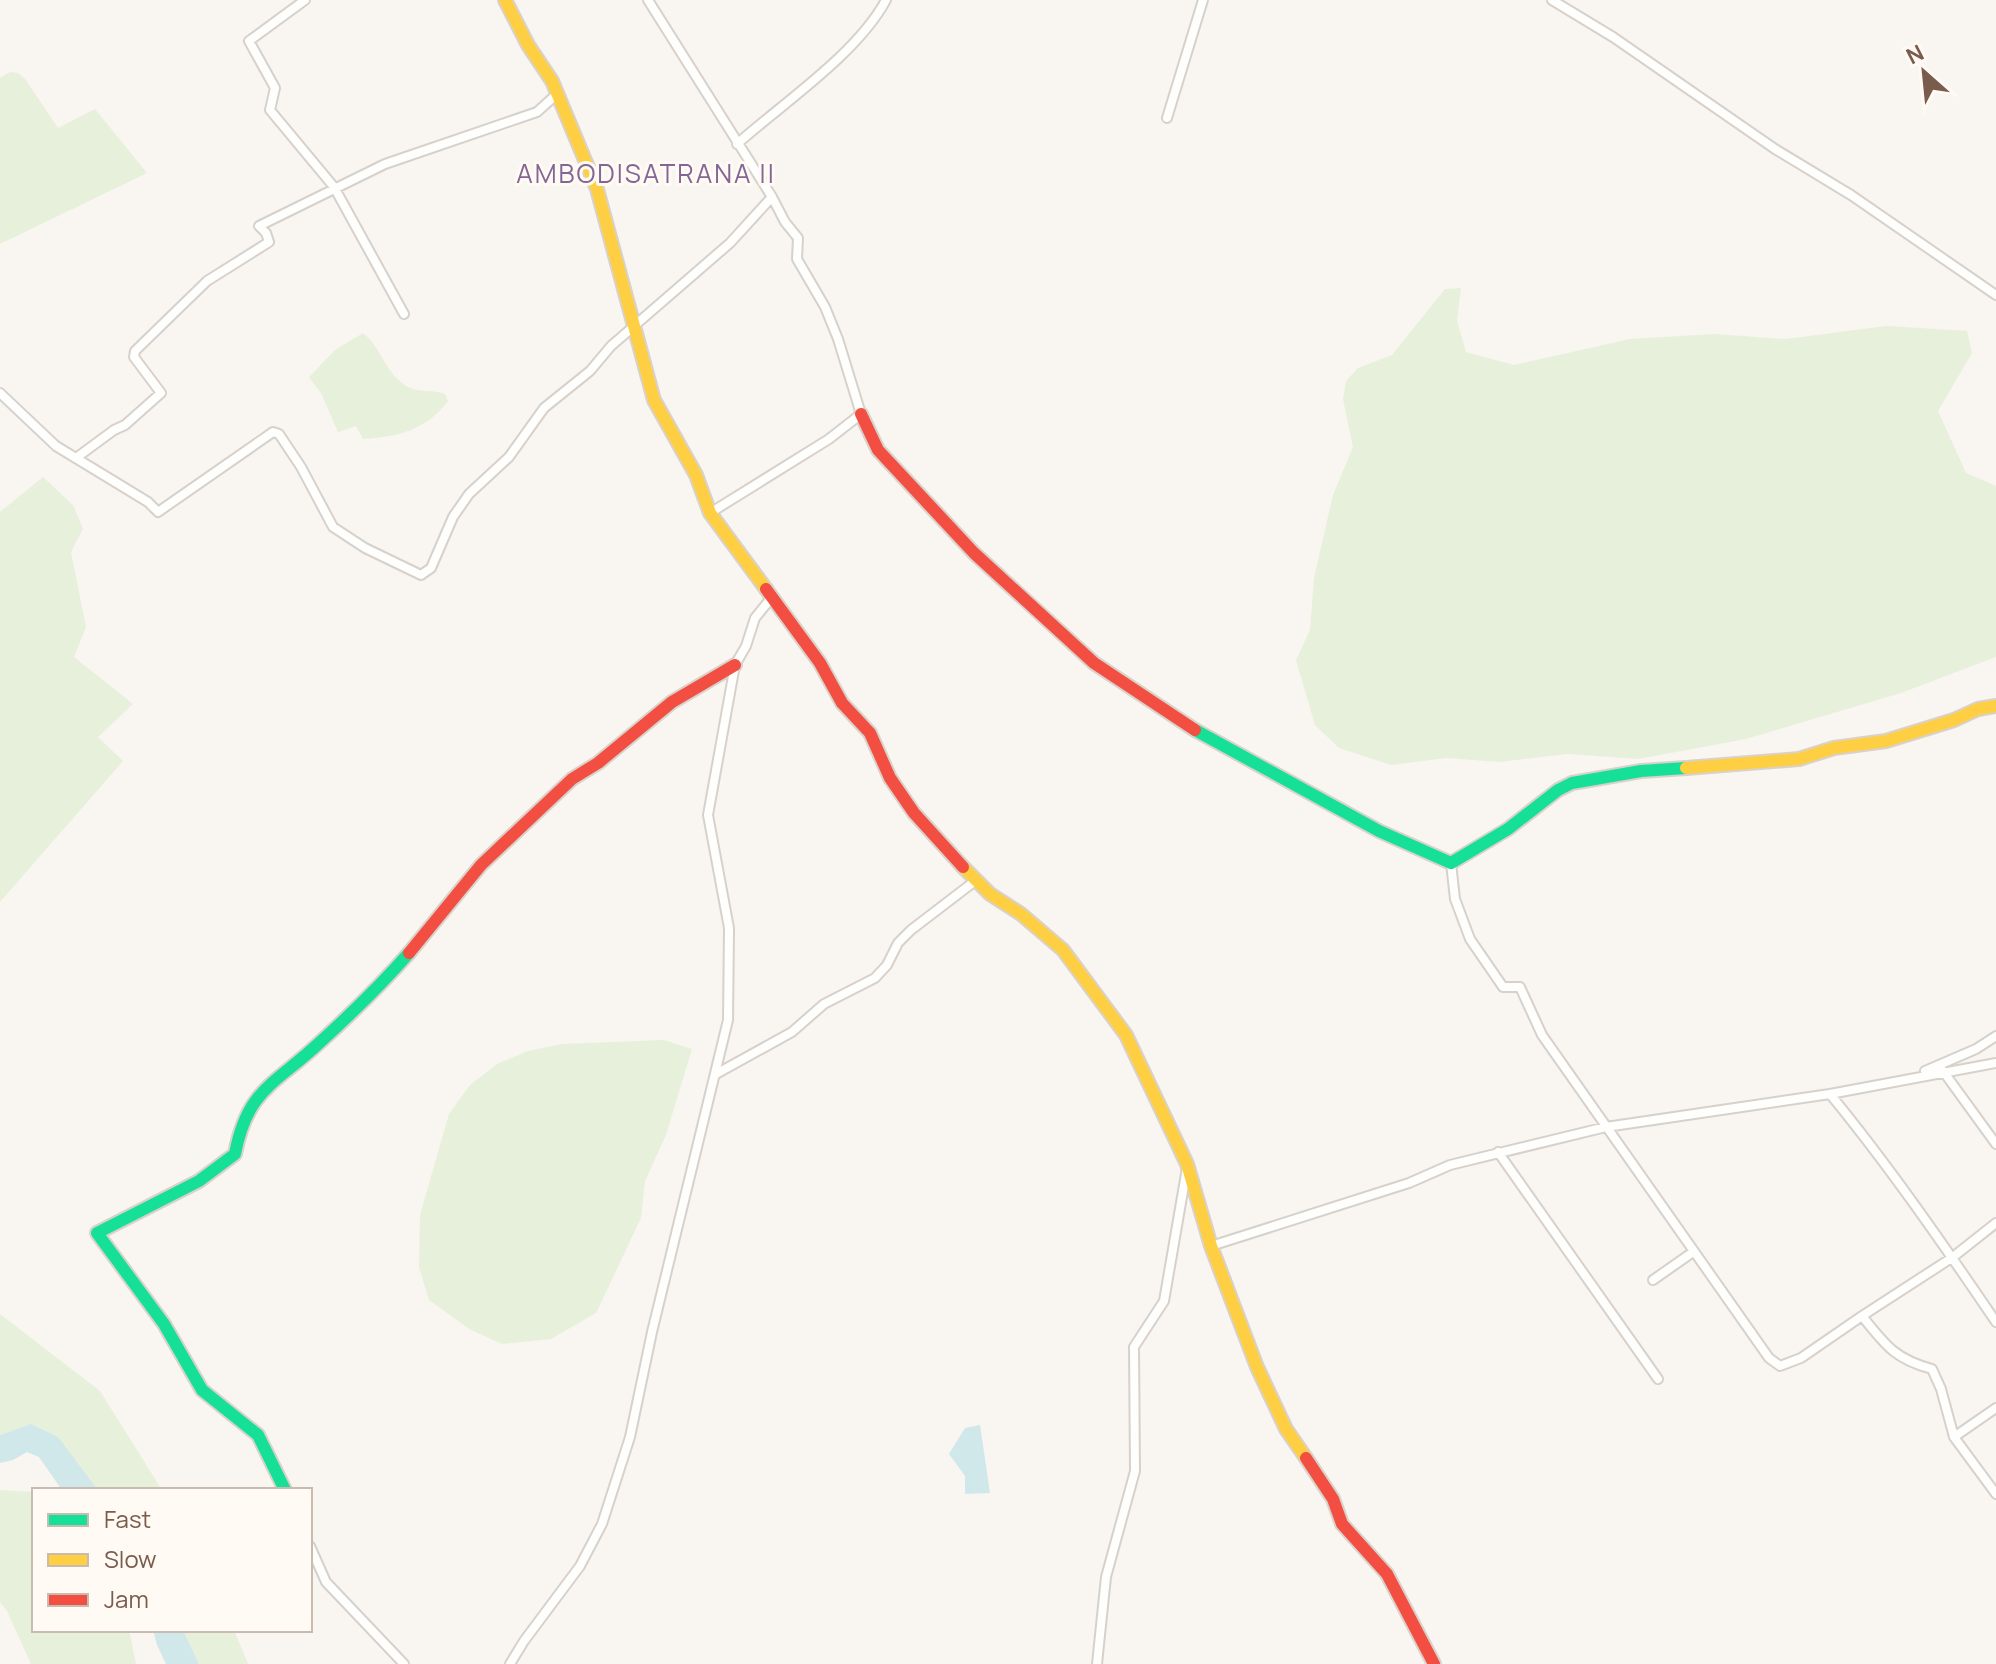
<svg xmlns="http://www.w3.org/2000/svg" width="1996" height="1664" font-family="Manrope,sans-serif">
  <style>
    .green { fill: #e7f0db }
    .water { fill: #d0e8ea }
    .lines { fill: none; stroke-linecap: round; stroke-linejoin: round }
    .street-casing { stroke: #d7d1cb; stroke-width: 12 }
    .fast-casing { stroke: #d9d2cb; stroke-width: 16 }
    .slow-casing { stroke: #d9d2cb; stroke-width: 16 }
    .jam-casing { stroke: #d9d2cb; stroke-width: 16 }
    .street { stroke: #fefefd; stroke-width: 8 }
    .fast { stroke: #16e098; stroke-width: 12 }
    .slow { stroke: #ffcf43; stroke-width: 12 }
    .jam { stroke: #f24e42; stroke-width: 12 }
    .labels { text-anchor: middle; stroke-width: 6; stroke-linejoin: round; paint-order: stroke }
    .neighbourhood-label { font-size: 26px; letter-spacing: 2px; fill: #846695; stroke: #fffaf3 }
  </style>
  <rect width="100%" height="100%" fill="#f9f5f0"/>
  <path class="green" d="M10,72l8,1 7,6 33,49 37,-19 52,64 -147,71v-166z
    M1461,288l-4,33 9,31 48,13 116,-26 85,-5 70,5 102,-13 80,5 5,22 -34,58 28,62 30,13v171l-95,36 -155,46 -108,20 -70,-5 -69,8 -53,-4 -55,7 -52,-17 -24,-23 -19,-65 14,-30 4,-52 19,-83 20,-48 -10,-48 3,-18 12,-13 34,-13 53,-66z
    M363,333c19,15 22,41 45,54 10,6 25,2 37,7l3,7c-22,29 -50,36 -85,38l-7,-13 -18,6 -17,-39 -12,-16 26,-27z
    M43,477l30,28 10,24 -12,23 15,75 -12,30 59,47 -35,33 25,24 -123,141v-390z
    M664,1040l28,9 -26,86 -21,46 -4,37 -45,95 -45,26 -49,5 -31,-14 -42,-30 -10,-33 1,-52 29,-101 21,-29 27,-21 31,-13 34,-7z
    M0,1314l100,77 62,99h-64l-41,-53 -26,-13 -31,11z
    M0,1490l34,2v138h95l7,34h-105l-24,-53 -7,-9z
    M183,1630h51l14,34h-49z"/>
  <path class="water" d="M31,1424l27,13 40,53h-36l-23,-33 -12,-5 -14,8 -13,3v-28z
    M980,1425l10,68 -25,1v-18l-16,-22 16,-26z
    M153,1630h30l16,34h-33l-9,-19z"/>
  <g class="lines">
    <g class="street-casing">
      <path id="street" d="M305,0l-56,41 26,47 -5,22 64,77 70,127
        M1552,0l61,37 162,112 76,46 145,100
        M1167,118l36,-118
        M737,144c46,-41 120,-90 149,-144
        M0,393l56,53 92,56 10,10 115,-80 6,2 22,33 32,60 32,21 56,27 10,-7 22,-51 16,-23 40,-37 35,-49 46,-37 21,-25 119,-103 42,-46 -124,-197
        M76,458l38,-28 11,-5 36,-32 -27,-36 1,-6 72,-70 62,-39 -3,-9 -7,-7 126,-62 152,-52 20,-18
        M710,513l119,-74 32,-25 -23,-75 -13,-32 -28,-48 1,-21 -13,-16 -13,-25
        M1451,863l4,36 15,40 33,48h17l22,48 227,323 11,8 21,-8 61,-42c23,29 33,43 70,53l9,20 13,48 42,57
        M1925,1071l51,-22 20,-13
        M1943,1071l53,73
        M716,1074l76,-42 32,-28 51,-26 12,-13 11,-22 13,-13 64,-49
        M1830,1094c59,72 113,150 166,228
        M1498,1152l160,227
        M1211,1246l198,-63 41,-18 156,-38 224,-33 166,-31
        M1653,1280l40,-28
        M1862,1316l91,-59 43,-34
        M1954,1437l42,-29
        M310,1546l16,36 78,82
        M510,1664l14,-23 56,-75 22,-42 28,-87 22,-105 76,-312 1,-92 -21,-113 27,-150 11,-19 9,-28 17,-21
        M1097,1664l9,-87 29,-106 -1,-124 30,-46 23,-133"/>
    </g>
    <g class="fast-casing">
      <path id="fast" d="M1195,730l184,101 72,32 57,-34 50,-39 14,-7 69,-12 45,-3
        M285,1490l-27,-55 -56,-45 -38,-66 -67,-91 102,-52 36,-27c12,-64 40,-70 82,-109 32,-29 64,-60 92,-92"/>
    </g>
    <g class="slow-casing">
      <path id="slow" d="M505,0l23,45 24,36 45,108 57,211 42,75 14,38 56,76
        M1686,768l113,-9 35,-11 52,-7 68,-21 24,-11 18,-3
        M963,867l27,27 31,20 42,36 63,85 61,129 24,82 46,121 29,62 20,29"/>
    </g>
    <g class="jam-casing">
      <path id="jam" d="M861,414l17,36 96,103 120,110 101,67
        M766,589l54,74 22,40 28,30 20,45 24,35 49,54
        M409,953l72,-88 91,-86 26,-16 74,-61 63,-37
        M1306,1458l27,41 9,25 45,50 47,90"/>
    </g>
    <use href="#street" class="street"/>
    <use href="#fast" class="fast"/>
    <use href="#slow" class="slow"/>
    <use href="#jam" class="jam"/>
  </g>
  <g class="labels">
    <g class="neighbourhood-label">
      <text x="646" y="183">AMBODISATRANA II</text>
    </g>
  </g>
  <rect x="32" y="1488" width="280" height="144" fill="#fffaf3" stroke="#cabbb1" stroke-width="2"/>
  <rect x="48" y="1514" width="40" height="12" fill="#16e098" stroke="#cabbb1" stroke-width="2"/>
  <text x="104" y="1528" font-size="24" fill="#7a5c4d">Fast</text>
  <rect x="48" y="1554" width="40" height="12" fill="#ffcf43" stroke="#cabbb1" stroke-width="2"/>
  <text x="104" y="1568" font-size="24" fill="#7a5c4d">Slow</text>
  <rect x="48" y="1594" width="40" height="12" fill="#f24e42" stroke="#cabbb1" stroke-width="2"/>
  <text x="104" y="1608" font-size="24" fill="#7a5c4d">Jam</text>
  <g transform="translate(1924 72) rotate(333)" stroke="#fffaf3" stroke-width="6" paint-order="stroke">
  <path d="M0-6L14 30L0 20L-14 30Z" fill="#7a5c4d"/>
  <text y="-12" font-size="22" font-weight="bold" text-anchor="middle" fill="#7a5c4d">N</text>
  </g>
</svg>
